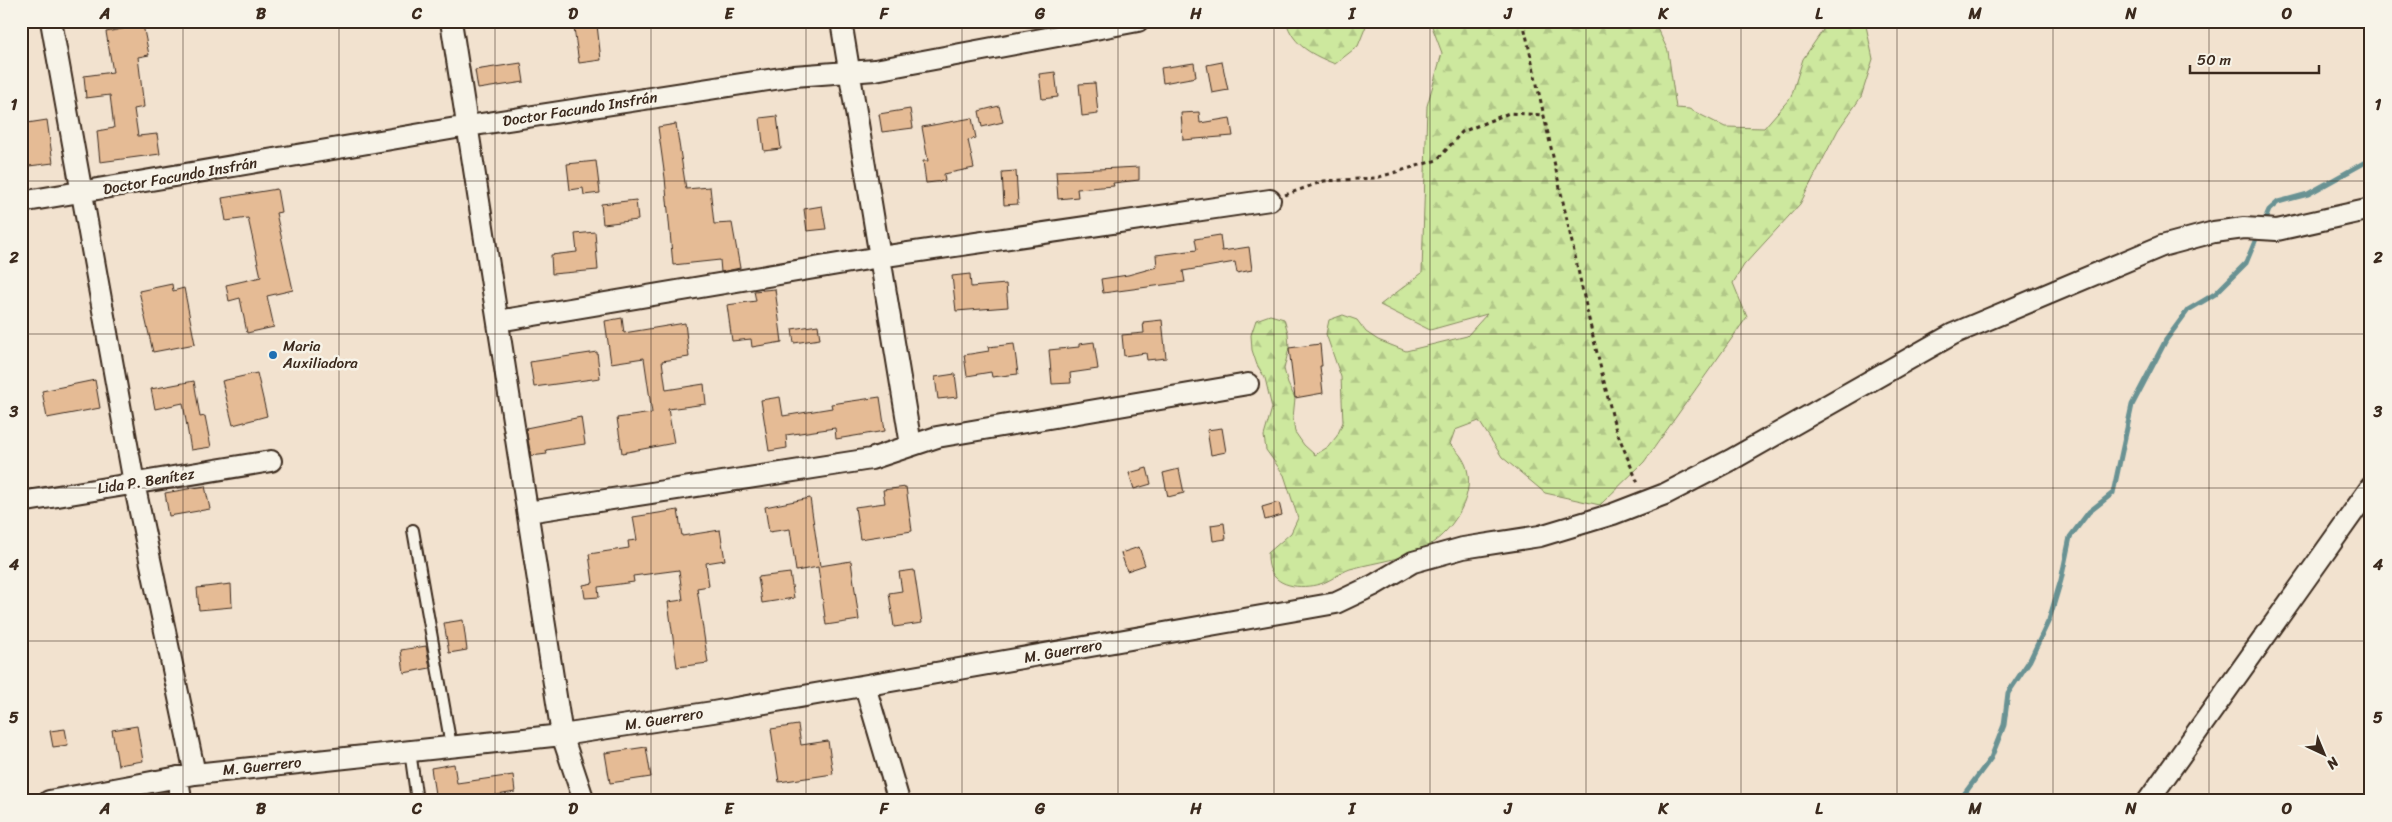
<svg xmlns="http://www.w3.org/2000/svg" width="2392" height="822" font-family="Sriracha,sans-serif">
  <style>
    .forest { fill: url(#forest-firs); stroke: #84895e }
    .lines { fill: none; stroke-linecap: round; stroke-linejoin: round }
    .stream { stroke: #699293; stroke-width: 5 }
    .building { fill: #e5bb95; stroke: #3b2a1e }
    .service-casing { stroke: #3b2a1e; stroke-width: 14 }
    .minor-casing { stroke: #3b2a1e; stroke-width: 24 }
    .path { stroke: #3b2a1e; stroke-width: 3; stroke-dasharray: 4 4; stroke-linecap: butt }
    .service { stroke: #f7f3e8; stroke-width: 10 }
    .minor { stroke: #f7f3e8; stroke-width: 20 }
    .grid { fill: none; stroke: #3b2a1e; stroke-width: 1; stroke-opacity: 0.55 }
    .poi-dot { fill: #1f6fb2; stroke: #f7f3e8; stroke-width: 2 }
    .labels { text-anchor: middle; stroke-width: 5; stroke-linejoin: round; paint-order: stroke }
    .street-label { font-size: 15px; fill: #3b2a1e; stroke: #f7f3e8 }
    .poi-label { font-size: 15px; fill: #3b2a1e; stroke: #f7f3e8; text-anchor: start }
    .neatline { fill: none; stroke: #3b2a1e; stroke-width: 2 }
    .grid-label { font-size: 16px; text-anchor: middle; font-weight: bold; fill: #3b2a1e }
  </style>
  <defs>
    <pattern id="forest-firs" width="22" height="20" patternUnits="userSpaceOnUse" patternTransform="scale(1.25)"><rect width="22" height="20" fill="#cde89e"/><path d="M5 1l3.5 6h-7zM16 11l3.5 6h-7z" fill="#b1c788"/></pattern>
  </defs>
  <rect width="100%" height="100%" fill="#f2e2cf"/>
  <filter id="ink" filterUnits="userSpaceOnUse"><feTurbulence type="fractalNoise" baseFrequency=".02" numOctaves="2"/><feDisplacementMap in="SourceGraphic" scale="10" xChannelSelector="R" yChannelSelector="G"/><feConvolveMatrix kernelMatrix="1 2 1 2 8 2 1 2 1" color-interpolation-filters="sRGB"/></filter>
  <g filter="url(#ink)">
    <path class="forest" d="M1286,21h82l-10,25 -23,18c-22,-9 -42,-18 -49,-43z
      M1430,21h224l14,30 8,57 13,1 36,18 39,1 27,-31 12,-38 22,-32 40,-6 8,38 -12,38 -23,33 -38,74 -56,61 -11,18 14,34 -103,145 -44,43 -55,-12 -43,-36 -23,-36 -24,9 -5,14c7,7 14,14 17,25 8,29 -17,66 -43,79 -21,11 -47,14 -70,20 -11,2 -20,11 -31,15 -17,6 -46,6 -53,-14 -2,-5 -2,-11 -2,-16l23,-20 7,-15 -14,-43 -18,-25 -2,-14 8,-28 -7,-30 -8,-13 -5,-15 -1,-15 5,-15 14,-5 14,4 4,14 1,15 -5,21 4,15 7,14 -2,20 2,14 9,13 11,10 13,-8 9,-11 6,-14 -2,-45 -15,-43 3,-14 14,-5 14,5 9,12 12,8 28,11 61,-15 20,-22 -57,16 -50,-25 42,-32 5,-167 15,-53z"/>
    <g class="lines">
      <path class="stream" d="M2263,224l6,-14 9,-8 30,-8 63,-35
        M1957,801l8,-8 26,-35 13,-33 4,-32 22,-33 19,-40 12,-40 9,-43 19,-25 24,-19 19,-88 34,-65 22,-30 27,-16 31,-31 12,-29"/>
    </g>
    <path class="building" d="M143,25l6,30 -11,2 6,50 -10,2 4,27 19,-2 3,20 -60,8 -3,-31 17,-3 -4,-33 -24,3 -2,-22 29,-4 -7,-40z
      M597,25l4,35 -22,3 -5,-35z
      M1222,62l6,28 -16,3 -5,-28z
      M521,63l3,19 -46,7 -3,-19z
      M1194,63l2,14 -33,6 -2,-15z
      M1055,72l3,25 -16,2 -3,-25z
      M1095,83l3,31 -16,2 -3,-32z
      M999,106l4,16 -21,5 -3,-16z
      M910,109l3,19 -31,4 -3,-18z
      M1199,112l1,11 30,-5 3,18 -50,4 -2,-27z
      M777,116l4,33 -17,2 -4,-33z
      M972,118l4,20 -8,2 6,28 -30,6 1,7 -19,2 -3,-22h5l-6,-34z
      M47,120l6,43 -32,4v-43z
      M676,124l10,65 24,-2 4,37 18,-1 8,45 -19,4 -1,-12 -47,5 -8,-87 -7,-51z
      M596,161l4,32 -16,2 -1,-7 -13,2 -3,-26z
      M1139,167v13l-26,3 1,3 -37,3 1,8 -20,2 -2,-28z
      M1016,171l2,33 -14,1 -2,-33z
      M277,189l4,23 -5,1 17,77 -26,6 7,31 -27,6 -7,-35 -11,3 -3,-16 35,-8 -13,-59 -22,3 -4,-23z
      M636,200l2,20 -35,4 -2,-20z
      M822,206l4,23 -19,2 -3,-22z
      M595,232l3,38 -46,4 -1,-19 26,-3 -2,-18z
      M1220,235l2,16 27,-4 3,23 -15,3 -2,-11 -52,9 2,11 -82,11 -2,-14 27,-4 29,-8 -1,-12 41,-5 -2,-11z
      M970,274l1,13 35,-3 2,23 -52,4 -4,-35z
      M172,284l1,7 11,-3 11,56 -42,8 -14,-61z
      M775,289l7,53 -30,5 -1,-8 -19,2 -5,-36 29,-4 -2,-10z
      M622,318l2,15 61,-10 4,34 -27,4 4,29 38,-6 2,20 -38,5 6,34 -52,10 -5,-35 35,-5 -8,-55 -33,5 -6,-42z
      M1162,320l4,38 -19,2 -1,-7 -22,3 -2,-21 22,-2 -1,-11z
      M818,325l2,14 -26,4 -2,-14z
      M1094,342l4,27 -28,4 1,10 -19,1 -3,-34 30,-3v-3z
      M1014,344l4,30 -26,3 -1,-5 -24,4 -3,-21 25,-4 -1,-4z
      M1320,344l2,22h-2l3,27 -28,5 -6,-50z
      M597,352l3,26 -66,9 -4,-25z
      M257,373l10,43 -34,9 -11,-44z
      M955,374l3,23 -20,2 -3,-22z
      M95,380l5,28 -53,10 -5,-27z
      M194,381l6,36 5,-1 6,31 -20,3 -8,-47 -28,6 -4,-20z
      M780,397l3,19 49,-8 -1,-4 49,-7 5,34 -49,8 -1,-11 -49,7 1,13 -18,3 -8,-51z
      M581,417l4,27 -39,6 1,4 -16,2 -5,-28z
      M1222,428l4,24 -15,3 -4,-25z
      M1147,468l4,16 -17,5 -5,-16z
      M1179,469l5,24 -16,4 -5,-24z
      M205,486l5,23 -41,7 -4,-23z
      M906,487l6,44 -52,8 -5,-32 30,-4 -2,-13z
      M810,498l10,68 31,-5 8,59 -33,5 -8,-58 -22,4 -6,-42 -21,3 -4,-25z
      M1279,502l3,13 -17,5 -3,-13z
      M678,510l4,26 38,-6 5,30 -19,3 3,23 -12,2 11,75 -31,4 -9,-65 15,-2 -4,-30 -46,6 1,6 -36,5 1,10 -14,1 -2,-13 10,-2 -4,-29 40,-6 -1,-7 9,-1 -4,-23z
      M1224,523l2,16 -13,2 -2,-16z
      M1139,547l6,18 -18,6 -6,-18z
      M914,570l8,53 -28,4 -5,-34 13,-2 -3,-19z
      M790,573l4,25 -32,5 -4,-26z
      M231,584l1,23 -33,3 -2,-22z
      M463,620l4,30 -18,3 -5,-30z
      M426,646l4,22 -26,5 -3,-23z
      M798,725l3,20 27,-4 5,33 -54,8 -8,-53z
      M137,726l6,35 -25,4 -6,-35z
      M65,729l3,16 -15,2 -3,-16z
      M646,747l5,30 -41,6 -5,-30z
      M454,764l3,19 56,-8 2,17 -54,9h-25l-5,-33z"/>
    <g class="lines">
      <g class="service-casing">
        <path id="service" d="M413,530l38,216
          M410,751l7,50"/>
      </g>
      <g class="minor-casing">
        <path id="minor" d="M51,21l83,462 61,291
          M451,21l111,714 22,66
          M841,21l70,424
          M21,202l447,-76 326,-50 81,-6 263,-49
          M498,321l382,-64 390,-57
          M21,502l250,-41
          M528,512l343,-53 66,-22 311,-53
          M865,686l34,115
          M178,777l3,24
          M49,801l146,-27 367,-39 151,-23 623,-109 38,-18 39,-23 50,-14 77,-12 73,-22 52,-20 66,-34 222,-126 209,-88 52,-14 30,-4 33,2 94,-21
          M2148,801l223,-314"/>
      </g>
      <path class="path" d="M1523,21l67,303 25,103 24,59
        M1285,195l39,-14 52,-3 61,-18 25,-28 47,-19 35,2"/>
      <use href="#service" class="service"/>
      <use href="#minor" class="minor"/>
    </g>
  </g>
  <path class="grid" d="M183,21v780M339,21v780M495,21v780M651,21v780M806,21v780M962,21v780M1118,21v780M1274,21v780M1430,21v780M1586,21v780M1741,21v780M1897,21v780M2053,21v780M2209,21v780M21,181h2350M21,334h2350M21,488h2350M21,641h2350"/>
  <circle class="poi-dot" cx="273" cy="355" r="5"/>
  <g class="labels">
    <g class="street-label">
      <text transform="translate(580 109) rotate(-9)" y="5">Doctor Facundo Insfrán</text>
      <text transform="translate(180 176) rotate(-10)" y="5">Doctor Facundo Insfrán</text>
      <text transform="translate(146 481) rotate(-9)" y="5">Lida P. Benítez</text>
      <text transform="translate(1063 651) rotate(-10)" y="5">M. Guerrero</text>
      <text transform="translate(664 719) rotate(-9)" y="5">M. Guerrero</text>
      <text transform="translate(262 766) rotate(-6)" y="5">M. Guerrero</text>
    </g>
    <g class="poi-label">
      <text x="283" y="351">Maria<tspan x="283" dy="17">Auxiliadora</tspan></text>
    </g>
  </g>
  <rect width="2392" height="822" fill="none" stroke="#f7f3e8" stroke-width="55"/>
  <g transform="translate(2324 754) rotate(136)" stroke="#f7f3e8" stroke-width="4" paint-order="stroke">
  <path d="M0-4L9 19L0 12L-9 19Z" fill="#3b2a1e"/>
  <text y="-8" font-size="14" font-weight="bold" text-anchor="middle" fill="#3b2a1e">N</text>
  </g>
  <path d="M2190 65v8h129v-8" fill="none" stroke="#3b2a1e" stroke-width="2.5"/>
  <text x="2197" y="65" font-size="15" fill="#3b2a1e" stroke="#f7f3e8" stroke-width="4" paint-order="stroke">50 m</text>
  <rect x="28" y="28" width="2336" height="766" class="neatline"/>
  <g class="grid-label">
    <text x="105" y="19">A</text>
    <text x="261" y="19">B</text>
    <text x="417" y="19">C</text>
    <text x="573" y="19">D</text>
    <text x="729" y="19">E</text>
    <text x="884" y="19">F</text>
    <text x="1040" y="19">G</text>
    <text x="1196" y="19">H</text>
    <text x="1352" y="19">I</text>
    <text x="1508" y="19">J</text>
    <text x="1663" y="19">K</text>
    <text x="1819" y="19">L</text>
    <text x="1975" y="19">M</text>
    <text x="2131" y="19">N</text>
    <text x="2287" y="19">O</text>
    <text x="14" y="110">1</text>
    <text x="2378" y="110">1</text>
    <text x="14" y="263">2</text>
    <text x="2378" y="263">2</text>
    <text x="14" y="417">3</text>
    <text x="2378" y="417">3</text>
    <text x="14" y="570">4</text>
    <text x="2378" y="570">4</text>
    <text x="14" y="723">5</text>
    <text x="2378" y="723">5</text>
    <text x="105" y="814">A</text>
    <text x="261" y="814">B</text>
    <text x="417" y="814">C</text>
    <text x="573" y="814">D</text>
    <text x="729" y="814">E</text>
    <text x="884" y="814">F</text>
    <text x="1040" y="814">G</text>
    <text x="1196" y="814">H</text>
    <text x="1352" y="814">I</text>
    <text x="1508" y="814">J</text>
    <text x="1663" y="814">K</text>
    <text x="1819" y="814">L</text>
    <text x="1975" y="814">M</text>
    <text x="2131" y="814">N</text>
    <text x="2287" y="814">O</text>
  </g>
</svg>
